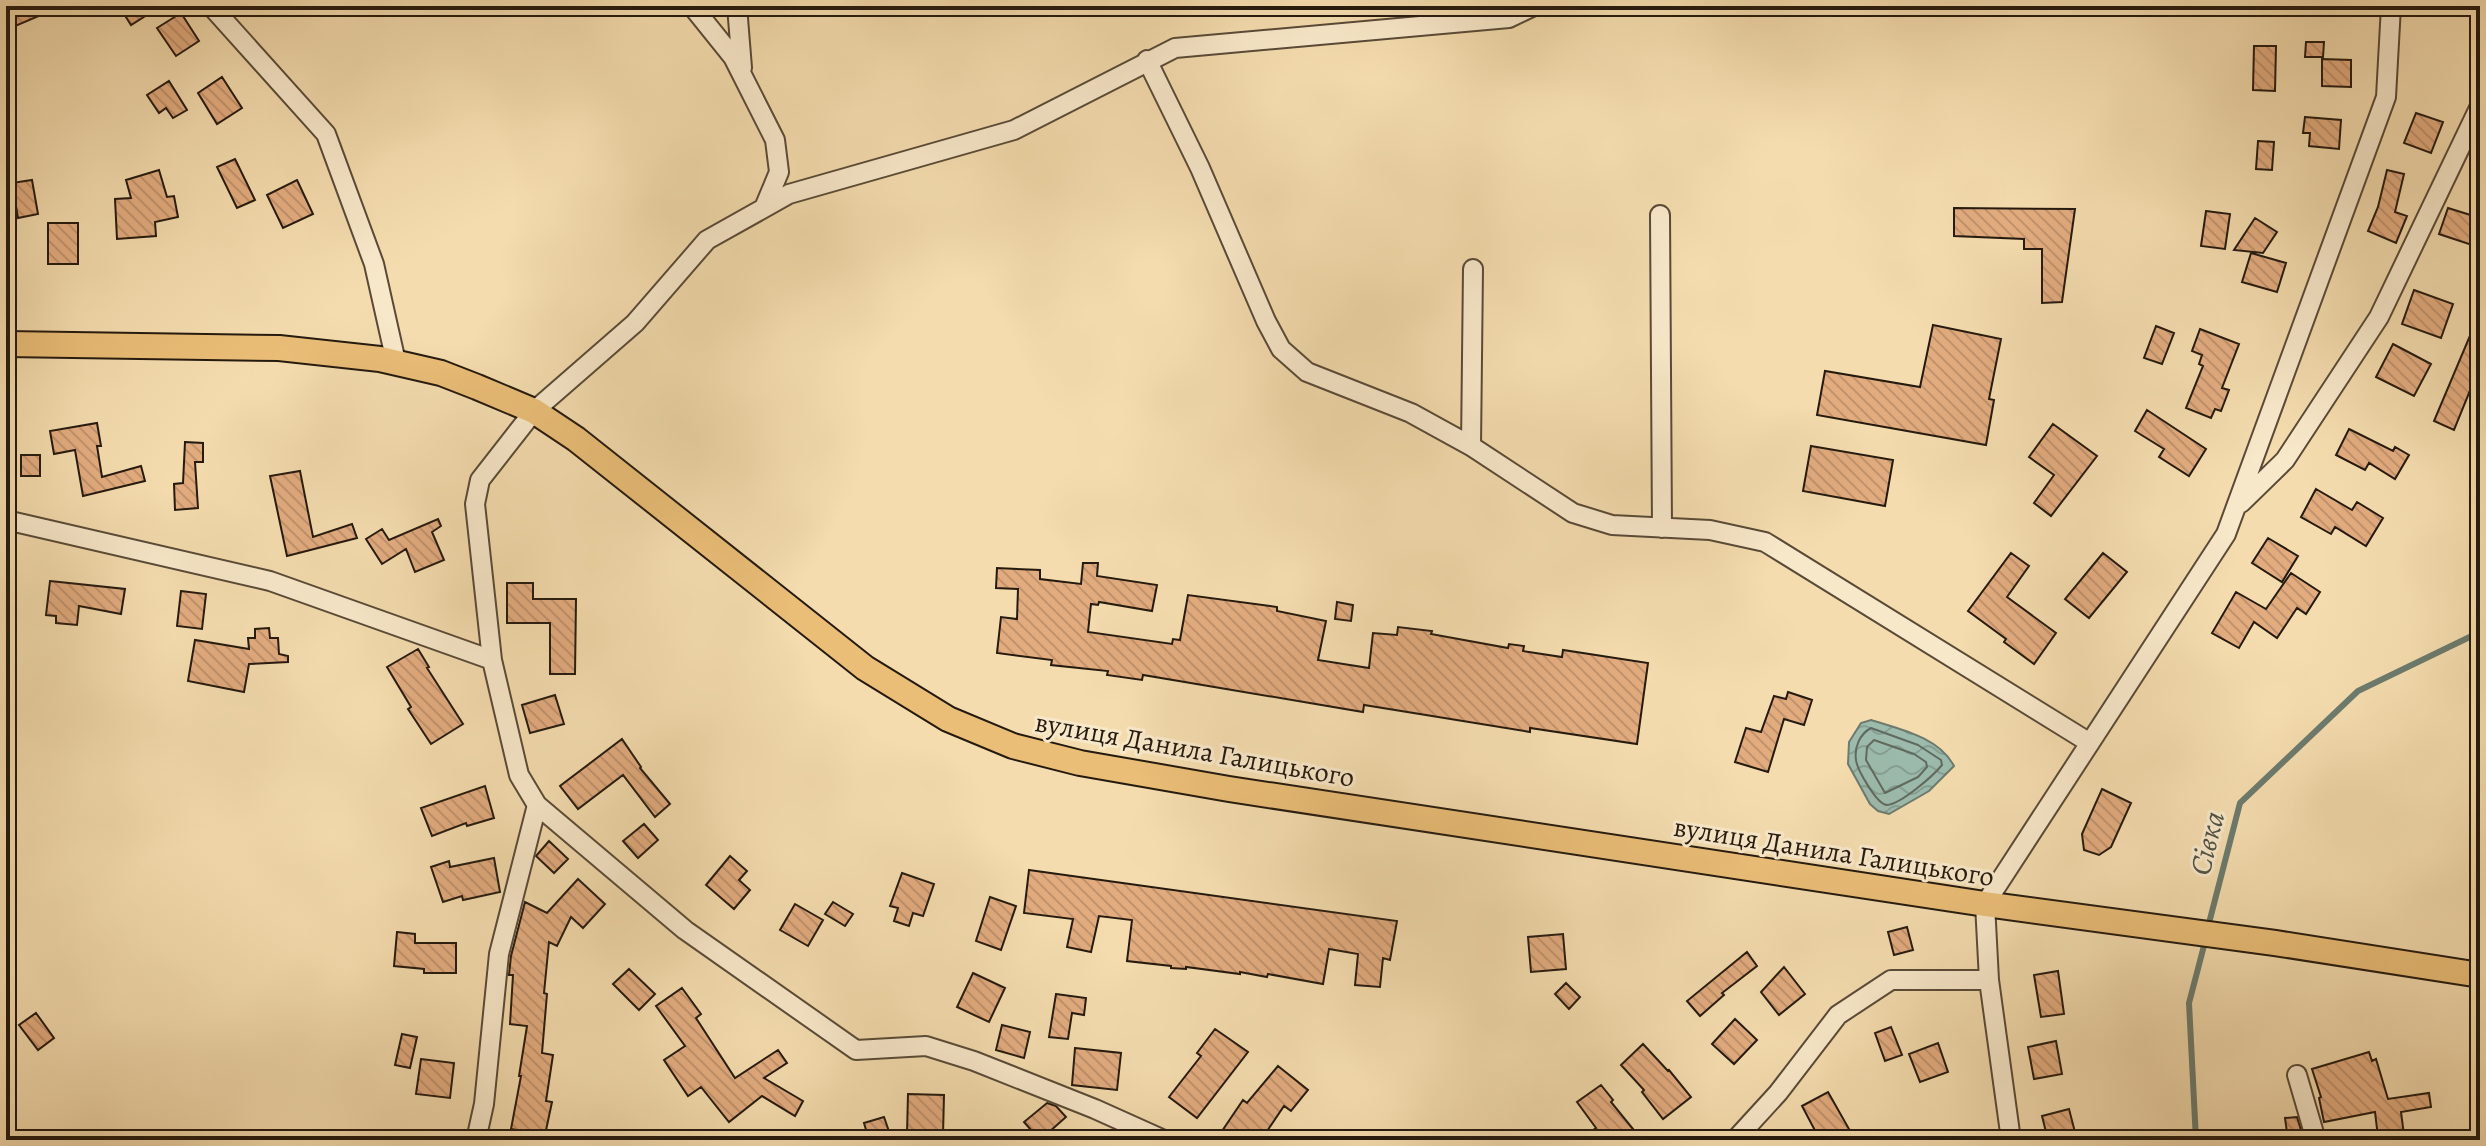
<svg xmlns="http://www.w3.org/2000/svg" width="2486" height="1146" font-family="Alegreya,serif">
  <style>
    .water { fill: url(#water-waves); stroke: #6c7b6e; stroke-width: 2 }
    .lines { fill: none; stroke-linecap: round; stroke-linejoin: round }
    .shore { stroke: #606a5e; stroke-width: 2 }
    .stream { stroke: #6c7b6e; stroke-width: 6 }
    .building { fill: url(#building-back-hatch); stroke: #251a0f; stroke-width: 2 }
    .minor-casing { stroke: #594a37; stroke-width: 22 }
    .major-casing { stroke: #251a0f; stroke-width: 28 }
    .minor { stroke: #f8e8ca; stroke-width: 18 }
    .major { stroke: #eabe77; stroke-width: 24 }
    .labels { text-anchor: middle; stroke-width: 6; stroke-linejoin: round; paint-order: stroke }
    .street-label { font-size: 28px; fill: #251a0f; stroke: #f8e8ca }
    .water-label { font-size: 30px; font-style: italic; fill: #4f5246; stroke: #f8e8ca }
  </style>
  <defs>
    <pattern id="water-waves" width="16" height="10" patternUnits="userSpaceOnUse" patternTransform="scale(2)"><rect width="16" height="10" fill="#9cbbad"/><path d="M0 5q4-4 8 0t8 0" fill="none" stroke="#86a094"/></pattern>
    <pattern id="building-back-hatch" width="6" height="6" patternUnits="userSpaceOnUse" patternTransform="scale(2)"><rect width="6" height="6" fill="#e2ac7f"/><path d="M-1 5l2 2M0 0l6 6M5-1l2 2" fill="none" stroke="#c2936d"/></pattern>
  </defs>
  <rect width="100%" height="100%" fill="#f4dcae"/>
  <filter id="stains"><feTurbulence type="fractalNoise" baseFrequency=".0025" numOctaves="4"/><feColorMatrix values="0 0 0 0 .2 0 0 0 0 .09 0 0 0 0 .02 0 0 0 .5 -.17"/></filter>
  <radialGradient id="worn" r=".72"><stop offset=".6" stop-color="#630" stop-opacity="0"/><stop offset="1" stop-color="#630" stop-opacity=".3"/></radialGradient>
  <path class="water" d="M1871,720c28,9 68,17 83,46l-25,25 -40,23 -11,-3 -8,-7 -22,-40 1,-22 12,-19z"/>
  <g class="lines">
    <path class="shore" d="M1871,728l47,17 23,15 1,5c-9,11 -41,39 -55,40 -10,0 -30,-36 -31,-45 -2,-13 4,-26 15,-32z
      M1874,740l40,14 12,8 1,5 -9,10 -33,16 -19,-33 1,-13z"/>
    <path class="stream" d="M2208,927l32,-124 118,-112 122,-59
      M2196,1140l-7,-137 17,-65"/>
  </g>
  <path class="building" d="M6,6h56l-49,21z
    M119,6h42l-30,19z
    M181,13l18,28 -23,15 -19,-28z
    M2306,42h18l-1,15h-18z
    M2254,46h22l-1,45 -22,-1z
    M2322,59l29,1v27l-29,-1z
    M222,77l20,31 -25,16 -19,-31z
    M169,81l18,29 -14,8 -7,-10 -7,5 -12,-18z
    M2416,113l27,9 -12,31 -27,-10z
    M2305,117l36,3 -2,29 -30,-3 1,-13h-7z
    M2258,141l16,1 -2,28 -16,-1z
    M235,159l20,41 -18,8 -20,-41z
    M159,170l8,27 7,-1 4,21 -23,5 1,14 -39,3 -2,-40 16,-1 -5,-18z
    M2387,170l17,4 -9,38 12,4 -11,27 -28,-12 10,-24z
    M32,180l6,34 -20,4 -6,-35z
    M297,180l16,34 -30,14 -16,-33z
    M1954,208l121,1 -13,93 -20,1v-54h-18v-10l-70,-3z
    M2448,208l32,10 -8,27 -33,-11z
    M2206,211l24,3 -5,35 -24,-3z
    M2255,218l22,14 -14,21 -29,-3z
    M48,223h30v41h-30z
    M2251,253l35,10 -9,29 -35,-10z
    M2414,290l39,14 -12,34 -39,-14z
    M2480,312v54l-26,64 -20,-9z
    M1933,325l68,14 -12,60 5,1 -8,45 -169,-30 8,-44 95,16z
    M2156,326l18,7 -12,31 -18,-6z
    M2200,329l39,15 -17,44 7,2 -8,21 -6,-2 -4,9 -25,-10 17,-42 -4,-2 3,-9 -10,-4z
    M2393,344l38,20 -17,32 -38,-19z
    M2147,410l59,39 -17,27 -30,-19 5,-8 -29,-18z
    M97,423l4,23h-4l5,31 39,-11 4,15 -62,15 -8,-46 -21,4 -4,-23z
    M2053,424l44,32 -46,60 -17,-13 20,-28 -25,-18z
    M2349,429l44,22 2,-4 14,8 -14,24 -26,-16 -4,7 -29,-15z
    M185,442l18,1v19h-8l3,46 -23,2 -1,-26 9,-1z
    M1811,446l82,14 -8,46 -82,-15z
    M21,455h19v21h-19z
    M300,471l13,66 39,-13 5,14 -70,18 -17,-80z
    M2316,489l36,21 5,-8 26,16 -17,28 -31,-19 -4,7 -30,-17z
    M438,519l3,7 -9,6 12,28 -29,12 -9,-23 -24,15 -16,-25 16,-10 7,11z
    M2268,538l30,18 -16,26 -30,-19z
    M2011,553l18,13 -22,31 49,36 -22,31 -30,-22 2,-3 -38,-28z
    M2103,553l24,19 -38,46 -24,-19z
    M1083,563h15l-1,13 60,9 -5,26 -53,-9 -1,3 -7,-1 -3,28 84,12 1,-5 7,1 8,-45 89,12v4l49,10 -8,39 51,8 4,-35 24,2 1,-8 34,4 -1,3 77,14 1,-4 15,2 -1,5 39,6 1,-7 85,13 -11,81 -107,-16v4l-166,-27 -1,7 -220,-37 -1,5 -35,-5 1,-4 -57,-6 1,-5 -55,-7 4,-36 16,2 1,-30 -22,-1 1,-20 43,2v9l41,5z
    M2291,573l29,19 -14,22 -9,-6 -20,30 -23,-16 -15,26 -27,-15 24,-41 30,17z
    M50,581l75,8 -4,25 -42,-8 -2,19 -21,-2v-7l-10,-1z
    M507,583h26v16h43l-1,75h-25v-51h-43z
    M181,591l25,3 -4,35 -25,-3z
    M1337,602l16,3 -2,16 -16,-2z
    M269,628l1,10h8l1,16 9,2v6l-39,2 -5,28 -56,-11 7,-41 54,9 -1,-11h7v-9z
    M418,649l11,18 -2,1 36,56 -32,20 -23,-35 3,-2 -24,-40z
    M1788,692l24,8 -8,25 -20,-6 -16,53 -33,-10 11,-34 15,4 13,-36 12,3z
    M555,695l9,29 -34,9 -8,-28z
    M622,739l19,28 -1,1 30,36 -15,13 -32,-42 -45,34 -18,-23z
    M485,786l9,32 -27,8 -1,-3 -34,13 -11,-28z
    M2102,789l29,14 -20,44 -12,8 -15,-5 -2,-16z
    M644,824l14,16 -20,18 -15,-17z
    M549,841l19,18 -14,14 -18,-17z
    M730,856l17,15 -8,9 11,10 -16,19 -28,-24z
    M494,858l6,34 -37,8 -1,-4 -19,6 -12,-35 18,-6 1,6z
    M1029,870l368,51 -7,39 -7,-2 -3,29 -25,-2 3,-31 -29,-5 -6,35 -55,-10 -1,3 -27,-5v2l-54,-7v2l-15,-1v-2l-44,-5 5,-41 -33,-4 -8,36 -24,-5 6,-28 -49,-6z
    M902,873l32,11 -11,32 -10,-3 -4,13 -15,-5 4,-13 -8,-2z
    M578,879l27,25 -22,24 -12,-11 -14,29 -8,-4 -5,51 3,1 -5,59 11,2 -7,46 6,1 -7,33 -34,-6 10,-53h-2l8,-50 -17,-2 3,-49h-4l2,-19 14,-54 22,11z
    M990,897l26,9 -15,44 -25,-9z
    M833,902l20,12 -8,12 -20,-12z
    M795,904l28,16 -15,26 -28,-16z
    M1907,927l6,23 -19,5 -6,-23z
    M397,932l18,2v9h41v30h-32v-4l-30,-3z
    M1563,934l3,35 -35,3 -3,-35z
    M1747,952l10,14 -35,27 2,2 -24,21 -13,-15z
    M1784,967l21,27 -26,21 -18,-23z
    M629,969l26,25 -16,16 -26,-26z
    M2058,971l6,43 -23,3 -7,-42z
    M973,973l32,15 -16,34 -32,-15z
    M1566,983l14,14 -11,12 -14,-15z
    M682,988l19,26 -5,4 39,60 43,-28 9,13 -23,15 39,23 -8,15 -33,-20 -33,26 -28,-35 -13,9 -24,-36 21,-14 -29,-40z
    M1056,994l30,4 -2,17 -12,-2 -4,26 -19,-2z
    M36,1013l18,25 -16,12 -19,-25z
    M1735,1019l22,21 -23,24 -22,-20z
    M1002,1025l28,7 -6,26 -28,-8z
    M1891,1027l11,28 -17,6 -10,-28z
    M1215,1029l33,23 -51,66 -28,-21 32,-41 -4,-3z
    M402,1034l15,3 -7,31 -15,-3z
    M2056,1041l6,33 -28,5 -6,-32z
    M1938,1043l10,29 -28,10 -11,-28z
    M1643,1044l25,27 1,-1 22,27 -28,22 -21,-27 2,-2 -23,-25z
    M1075,1048l46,5 -4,37 -45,-5z
    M2369,1052l3,9 4,-2 12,40 41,-6 2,14 -30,5 3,23 -26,2 -3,-25 -51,10 -5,-24 2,-1 -9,-28z
    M421,1059l33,4 -4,35 -34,-4z
    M1278,1066l30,24 -17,21 -7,-5 -23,34h-33l-8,-6 23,-34 4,3z
    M1601,1085l12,15 -2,2 31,38h-43l-7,-9 4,-3 -19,-26z
    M1828,1092l21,37 -20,11h-9l-18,-34z
    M908,1094l36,1 -1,40 -36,-1z
    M1047,1103l9,3 10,11 -26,23 -16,-18z
    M2069,1109l8,31h-29l-6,-24z
    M884,1117l8,23h-23l-5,-17z
    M2297,1117l7,23h-16l-3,-22z"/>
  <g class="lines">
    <g class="minor-casing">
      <path id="minor" d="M211,6l115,128 48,130 22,98
        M692,6l41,51 42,83 4,32 -15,36
        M737,6l5,62
        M1147,60l53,108 66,153 15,28 26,23 104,41 60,33 102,67 39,12 98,5 55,12 325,201
        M1660,215l2,313
        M1471,446l2,-177
        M2241,503l44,-43 94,-143 101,-211
        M6,520l264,61 222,79
        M2297,1075l19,65
        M476,1140l8,-36 15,-150 38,-149
        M1164,1140l-69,-31 -121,-48 -48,-15 -70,4 -171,-120 -148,-125 -18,-30 -27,-115 -17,-156 5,-24 54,-69 101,-88 72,-83 82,-46 225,-64 161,-82 334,-30 25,-12
        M1735,1140l43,-47 60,-78 53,-35h98
        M2011,1140l-22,-160 -4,-76 241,-370 160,-437 5,-91"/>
    </g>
    <g class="major-casing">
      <path id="major" d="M6,344l273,4 101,11 61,14 36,14 57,24 42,28 289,229 83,51 65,27 67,17 149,26 756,115 290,39 205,32"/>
    </g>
    <use href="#minor" class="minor"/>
    <use href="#major" class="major"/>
  </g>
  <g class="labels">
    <g class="street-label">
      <text transform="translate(1195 749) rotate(10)" y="10">вулиця Данила Галицького</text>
      <text transform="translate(1834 851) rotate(9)" y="10">вулиця Данила Галицького</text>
    </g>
    <g class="water-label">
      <text transform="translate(2207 843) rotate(-76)" y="10">Сівка</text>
    </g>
  </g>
  <rect width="2486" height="1146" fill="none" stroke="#f4dcae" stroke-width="32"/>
  <rect x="8" y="8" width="2470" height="1130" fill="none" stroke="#251a0f" stroke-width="4"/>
  <rect x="16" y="16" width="2454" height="1114" fill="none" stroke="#251a0f" stroke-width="2"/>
  <rect width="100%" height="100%" filter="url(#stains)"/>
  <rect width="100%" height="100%" fill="url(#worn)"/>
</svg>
